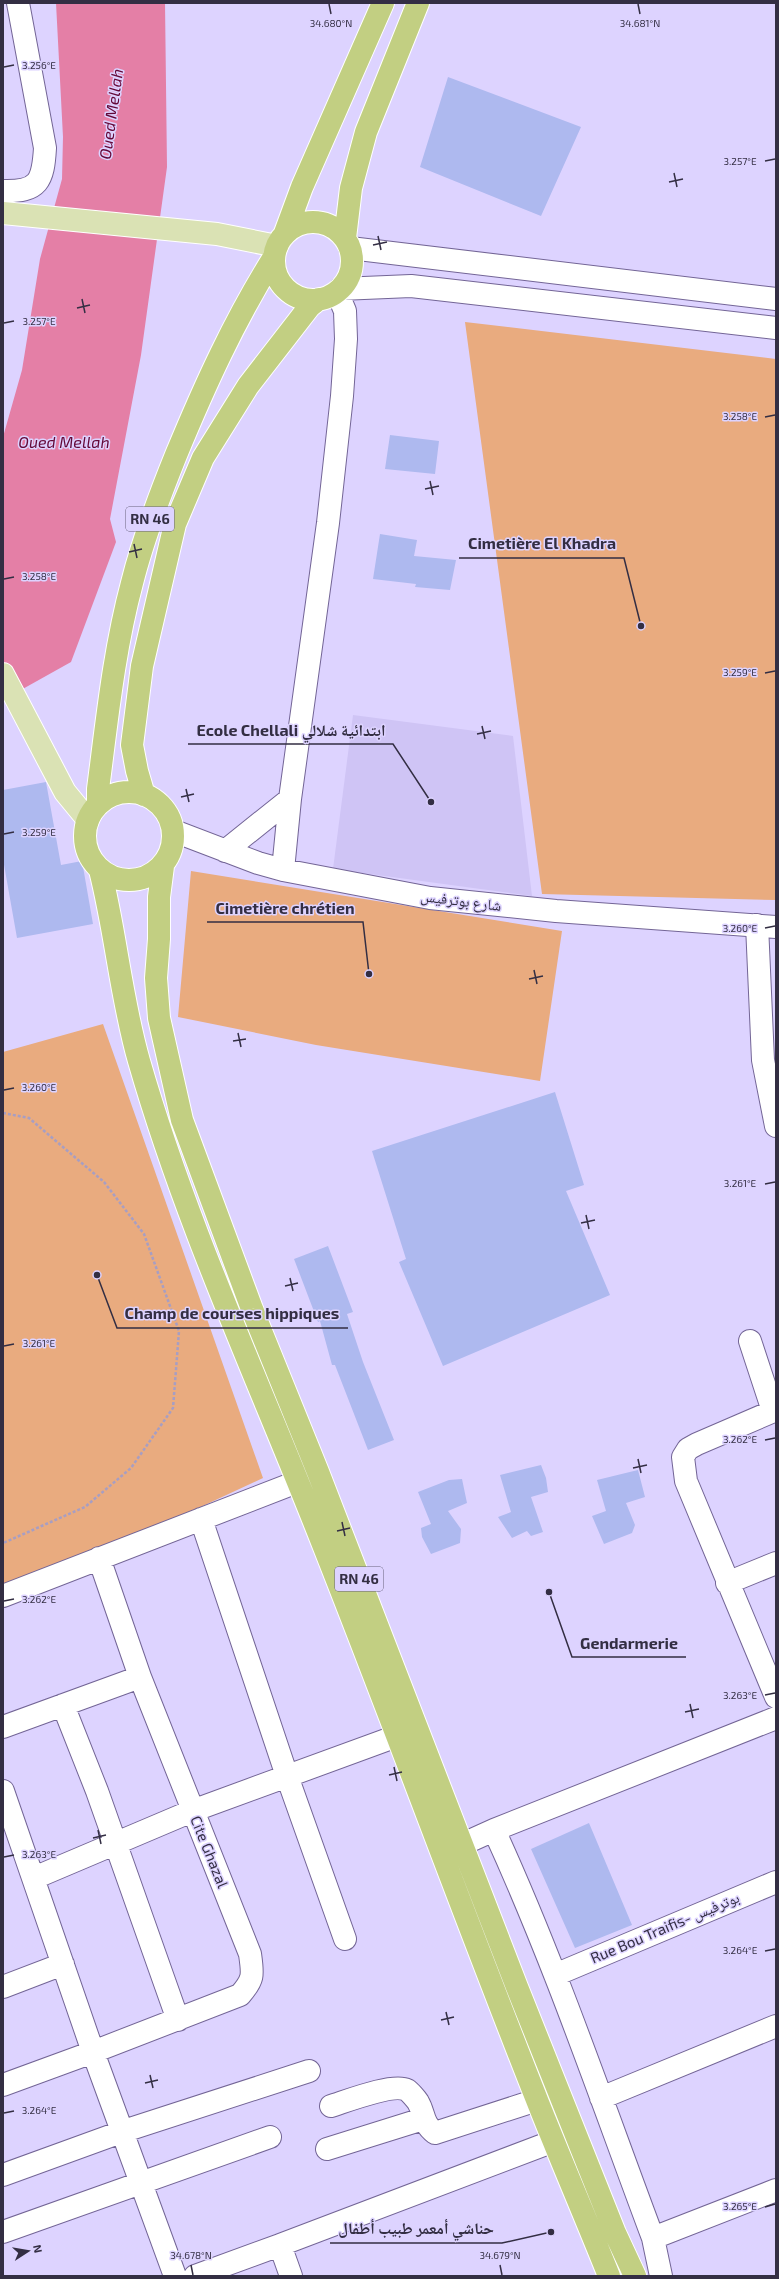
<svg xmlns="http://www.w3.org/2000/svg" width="779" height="2279" font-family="'Exo 2','Noto Naskh Arabic',sans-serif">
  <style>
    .built { fill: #cfc4f5 }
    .green { fill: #e9ab7f }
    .water { fill: #e47fa6 }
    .building { fill: #aeb9ef }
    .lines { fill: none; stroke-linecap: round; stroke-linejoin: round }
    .minor-casing { stroke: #736596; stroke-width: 24 }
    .major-casing { stroke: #fff; stroke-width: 24 }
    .highway-casing { stroke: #fff; stroke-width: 24 }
    .path { stroke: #a79ec3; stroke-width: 2.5; stroke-dasharray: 3 2; stroke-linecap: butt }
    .minor { stroke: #fff; stroke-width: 22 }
    .major { stroke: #dae2b4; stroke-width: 22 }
    .highway { stroke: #c2cf82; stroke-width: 22 }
    .ticks { fill: none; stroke: #332e43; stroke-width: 1.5 }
    .labels { text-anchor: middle; stroke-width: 3; stroke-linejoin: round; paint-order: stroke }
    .shield { fill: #ddd3ff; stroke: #66607b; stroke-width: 1 }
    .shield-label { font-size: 14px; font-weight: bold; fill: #332e43 }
    .street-label { font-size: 15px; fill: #332e43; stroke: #ddd3ff }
    .water-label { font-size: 16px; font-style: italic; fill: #640838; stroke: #ddd3ff }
    .ticks-label { font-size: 10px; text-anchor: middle; fill: #332e43; stroke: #ddd3ff; stroke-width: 3; stroke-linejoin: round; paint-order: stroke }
    .leader { fill: none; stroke: #332e43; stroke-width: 1.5 }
    .callout-dot { fill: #332e43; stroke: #ddd3ff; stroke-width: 1.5 }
    .callout-label { font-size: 16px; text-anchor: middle; font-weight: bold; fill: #332e43; stroke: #ddd3ff; stroke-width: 3; stroke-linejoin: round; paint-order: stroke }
  </style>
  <rect width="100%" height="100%" fill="#ddd3ff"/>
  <path class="built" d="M353,715l160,21 19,160 -199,-27z"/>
  <path class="green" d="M465,322l311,37v541l-234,-6z
    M191,871l371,60 -22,150 -224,-36 -138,-28z
    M103,1024l160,454 -155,72 -105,39v-537z"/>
  <path class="water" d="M56,3h109l2,164 -26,188 -31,164 6,23 -45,120 -68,38v-263l19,-67 18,-111 22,-80 1,-42z"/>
  <path class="building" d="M448,77l133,50 -40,89 -121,-49z
    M390,435l49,6 -4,33 -50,-5z
    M380,534l37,6 -3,16 42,4 -6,30 -35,-3 1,-3 -43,-5z
    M46,782l15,83 21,-4 11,63 -76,14 -14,-79v-69z
    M555,1092l29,93 -18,6 44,104 -167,71 -44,-104 7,-3 -34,-108z
    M328,1246l25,66 -6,2 16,48 31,78 -26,10 -33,-85h-3l-12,-44 -2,1 -24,-63z
    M541,1465l5,13 2,14 -17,5 12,35 -12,4 -4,-5 -15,7 -14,-21 13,-5 -11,-37z
    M638,1470l7,27 -19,6 9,22 -3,8 -28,11 -12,-28 14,-5 -9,-31z
    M462,1479l5,24 -19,8 13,18 -1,14 -29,11 -9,-17 -1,-9 10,-4 -13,-32 31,-12z
    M589,1823l43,102 -57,23 -44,-99z"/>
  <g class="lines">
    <g class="minor-casing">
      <path id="minor" d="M3,191c36,1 40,-10 42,-43l-27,-145
        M350,248l426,51
        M340,289l71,-3 365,42
        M174,831l84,32 25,7 147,28 126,13 220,16
        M225,851l65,-52
        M283,870l7,-71 38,-276 14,-127 4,-57 -1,-28 -8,-19
        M757,925l6,135 13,66
        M750,1341l23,70
        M776,1410l-79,34 -9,5 -5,8 3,24 90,216
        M201,1519l86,257 58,163
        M727,1583l49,-20
        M3,1596l312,-121
        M63,1705l34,86 81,229
        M3,1727l137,-50
        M3,1791l90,261 82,224
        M494,1830l282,-112
        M463,1844l31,-14c61,133 108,272 159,408l8,38
        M34,1878l158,-67 205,-75
        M555,1975l221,-93
        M3,1987l60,-23
        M3,2085l90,-33 147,-57c14,-16 13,-20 10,-41l-110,-277 -41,-119
        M601,2098l175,-72
        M331,2106c16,-5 62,-23 76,-16 3,2 9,9 11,12 7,12 4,21 17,31l102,-33
        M327,2149l96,-30
        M3,2175l121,-44 185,-60
        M3,2232l267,-95
        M653,2238l123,-48
        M280,2245l274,-104
        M195,2276l85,-31 11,31"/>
    </g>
    <g class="major-casing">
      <path id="major" d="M3,213l214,21 60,12
        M3,674l62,118 23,28"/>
    </g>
    <g class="highway-casing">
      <path id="highway" d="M274 261a39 39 0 1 1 78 0a39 39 0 1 1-78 0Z
        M285,233l17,-46 81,-184
        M345,238l6,-50 15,-56 52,-129
        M85 836a44 44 0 1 1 88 0a44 44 0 1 1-88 0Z
        M144,795l-7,-24 -5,-26 10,-79 33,-142 28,-66 45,-72 62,-80 9,-7
        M98,805v-16c9,-69 16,-139 34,-206 11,-44 27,-86 44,-128 29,-70 58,-134 98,-198
        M163,866l-4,31v42l-3,39 3,40 23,102 70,189 66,163 199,515 98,246 20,43
        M100,870c16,63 21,129 39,191 48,167 122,325 185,486 72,182 139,366 211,548 24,61 50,121 74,181"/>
    </g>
    <path class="path" d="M3,1113l26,5 75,64 40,52 35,97 -6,77 -42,60 -46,39 -82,36"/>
    <use href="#minor" class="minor"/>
    <use href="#major" class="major"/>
    <use href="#highway" class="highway"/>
  </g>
  <path class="ticks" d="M329,4l2,10M638,4l2,10M4,67l10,-2M765,161l10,-2M674,173l3,14M669,182l14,-3M378,236l3,14M373,245l14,-3M82,299l3,14M77,308l13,-3M4,323l10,-2M765,417l10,-2M430,481l3,14M425,489l14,-3M134,544l3,14M129,552l13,-3M4,579l10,-2M765,673l10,-2M482,726l3,13M477,734l14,-3M186,789l3,13M181,797l13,-3M4,834l10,-2M765,928l10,-2M534,970l3,14M529,979l14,-3M238,1033l3,14M233,1041l13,-2M4,1090l10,-2M765,1184l10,-2M586,1215l3,14M581,1223l14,-3M290,1278l3,13M285,1286l13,-3M4,1346l10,-2M765,1440l10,-2M638,1459l3,14M633,1468l14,-3M342,1522l3,14M337,1531l13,-3M4,1601l10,-2M765,1695l10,-2M690,1704l3,14M685,1712l14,-3M394,1767l3,14M389,1775l13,-3M98,1830l3,14M93,1838l13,-3M4,1857l10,-2M765,1951l10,-2M446,2012l3,13M441,2020l13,-3M150,2075l3,13M145,2083l13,-3M4,2113l10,-2M765,2207l10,-3M191,2265l2,10M500,2265l2,10"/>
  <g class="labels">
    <g class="shield">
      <rect x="126" y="507" width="48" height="24" rx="3"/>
      <rect x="335" y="1567" width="48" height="24" rx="3"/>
    </g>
    <g class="shield-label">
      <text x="150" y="524">RN 46</text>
      <text x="359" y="1584">RN 46</text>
    </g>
    <g class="street-label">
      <text transform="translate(461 901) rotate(7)" y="5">شارع بوترفيس</text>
      <text transform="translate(209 1852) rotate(68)" y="5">Cite Ghazal</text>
      <text transform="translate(665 1928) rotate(-23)" y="5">Rue Bou Traifis- بوترفيس</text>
    </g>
    <g class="water-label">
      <text transform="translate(111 114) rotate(-82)" y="6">Oued Mellah</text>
      <text x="64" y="448">Oued Mellah</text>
    </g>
  </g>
  <g class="ticks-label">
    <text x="331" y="27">34.680°N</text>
    <text x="640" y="27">34.681°N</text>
    <text x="39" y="69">3.256°E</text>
    <text x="740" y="165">3.257°E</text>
    <text x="39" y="325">3.257°E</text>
    <text x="740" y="420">3.258°E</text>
    <text x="39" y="580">3.258°E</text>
    <text x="740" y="676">3.259°E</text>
    <text x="39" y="836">3.259°E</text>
    <text x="740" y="932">3.260°E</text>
    <text x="39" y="1091">3.260°E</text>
    <text x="740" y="1187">3.261°E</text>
    <text x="39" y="1347">3.261°E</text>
    <text x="740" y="1443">3.262°E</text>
    <text x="39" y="1603">3.262°E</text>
    <text x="740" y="1699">3.263°E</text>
    <text x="39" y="1858">3.263°E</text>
    <text x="740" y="1954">3.264°E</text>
    <text x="39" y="2114">3.264°E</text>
    <text x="740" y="2210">3.265°E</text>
    <text x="191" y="2259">34.678°N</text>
    <text x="500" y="2259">34.679°N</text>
  </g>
  <path class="leader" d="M641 626L624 558H459M431 802L393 744H188M369 974L363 922H207M97 1275L117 1328H348M549 1592L572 1657H686M551 2232L502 2243H330"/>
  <g class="callout-dot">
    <circle cx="641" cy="626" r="4"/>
    <circle cx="431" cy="802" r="4"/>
    <circle cx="369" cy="974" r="4"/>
    <circle cx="97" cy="1275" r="4"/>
    <circle cx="549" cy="1592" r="4"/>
    <circle cx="551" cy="2232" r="4"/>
  </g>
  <g class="callout-label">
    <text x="542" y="549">Cimetière El Khadra</text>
    <text x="291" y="736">Ecole Chellali ابتدائية شلالي</text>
    <text x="285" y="914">Cimetière chrétien</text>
    <text x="232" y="1319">Champ de courses hippiques</text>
    <text x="629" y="1649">Gendarmerie</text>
    <text x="416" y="2234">حناشي أمعمر طبيب أطفال</text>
  </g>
  <rect width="779" height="2279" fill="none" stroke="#332e43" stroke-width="8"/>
  <g transform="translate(28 2251) rotate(78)" stroke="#ddd3ff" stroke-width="3" paint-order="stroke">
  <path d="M0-3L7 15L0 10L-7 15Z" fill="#332e43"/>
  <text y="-6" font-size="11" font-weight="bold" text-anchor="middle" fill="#332e43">N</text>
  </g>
</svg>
